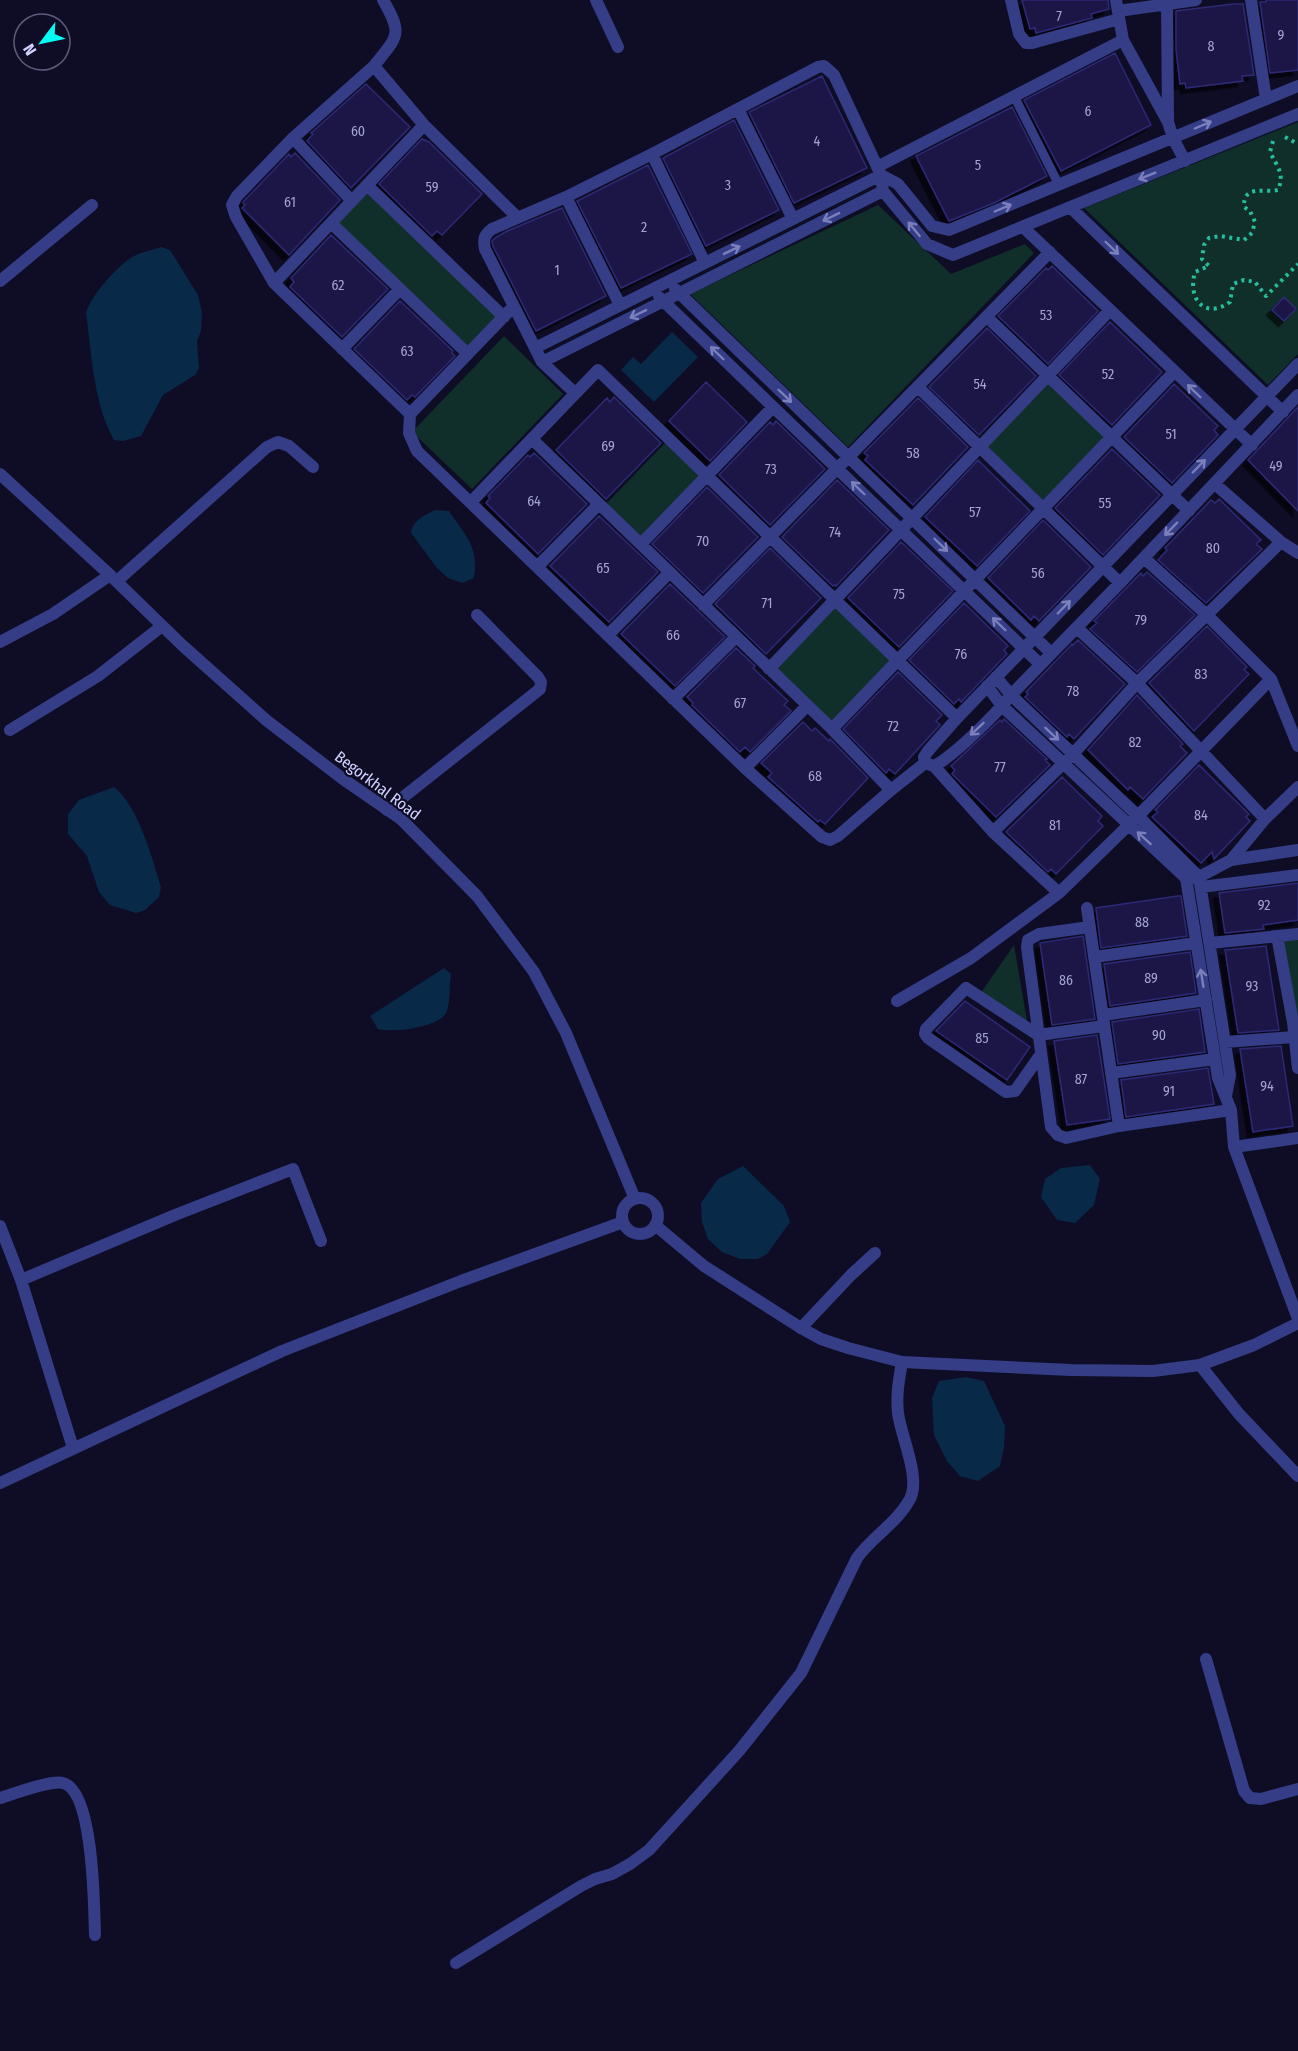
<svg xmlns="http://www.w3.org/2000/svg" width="1298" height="2051" font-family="'Fira Sans Condensed',sans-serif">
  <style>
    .green { fill: #102f2a }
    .water { fill: #092949 }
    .building { fill: #1b1847; stroke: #2d2975; stroke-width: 1.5; filter: url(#shadow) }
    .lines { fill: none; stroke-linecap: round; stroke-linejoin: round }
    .path { stroke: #27bd9f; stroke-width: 4; stroke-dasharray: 3 4.5; stroke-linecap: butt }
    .service { stroke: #353d87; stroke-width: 9 }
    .minor { stroke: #353d87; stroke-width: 12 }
    .tertiary { stroke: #353d87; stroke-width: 12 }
    .oneway { stroke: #7b80bd }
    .labels { text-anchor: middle; stroke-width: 4.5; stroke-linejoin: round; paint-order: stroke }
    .number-label { font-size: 14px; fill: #a4a4d1 }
    .street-label { font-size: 16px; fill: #d1d2ff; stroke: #0e0d25 }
  </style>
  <defs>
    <filter id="shadow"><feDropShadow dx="-5.5" dy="5.5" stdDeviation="0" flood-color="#0009"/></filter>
  </defs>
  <rect width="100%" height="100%" fill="#0e0d25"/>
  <path class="green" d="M1298,122v232l-30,31 -184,-177z
    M368,191l130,126 -30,31 -131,-125z
    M878,205l73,69 74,-30 9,9 -186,194 -158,-153z
    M504,336l59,58 -91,95 -60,-57z
    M1048,382l57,55 -61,64 -57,-55z
    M666,442l35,34 -60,63 -36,-34z
    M835,605l58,56 -61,63 -58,-55z
    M1298,931v86l-12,2 -11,-85z
    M1014,945l14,82 -48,-33z"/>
  <path class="water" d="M161,247l9,3 28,45 4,18 -1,18 -4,10 2,27 -4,7 -32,20 -22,41 -18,5 -9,-1c-21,-38 -22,-85 -28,-127 6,-19 31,-47 48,-57 8,-4 19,-6 27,-9z
    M672,332l26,25 -44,45 -33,-32 12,-13 8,7z
    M435,510l14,1c17,25 30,36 25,67l-12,5 -14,-5 -11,-10 -26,-35c2,-13 13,-17 24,-23z
    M114,787c24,18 38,71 47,100l-2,10 -14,13 -9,3 -26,-8 -11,-13 -12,-36 -19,-22v-20l11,-14z
    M444,968l7,6c-2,11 0,29 -5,39 -9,15 -53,20 -68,16l-8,-13z
    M1090,1165l10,14 -6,26 -19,18 -18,-3 -16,-23 4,-18 16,-11z
    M743,1166l41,40 6,16 -23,32 -9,5h-18l-18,-7 -14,-13 -6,-17 -1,-19 17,-24z
    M966,1377l18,4 21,45 -1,22 -4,18 -22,15 -18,-5 -13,-15 -13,-26 -2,-37 7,-17z"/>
  <path class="building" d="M1022,0h86l1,9 -18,5 1,4 -56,15 -1,-5 -5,1z
    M1266,0h32v70l-28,3 -10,-71h6z
    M1233,4h10l11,71 -12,1 1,5 -57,7 -1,-5 -5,1 -4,-35v-38z
    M1115,53l36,72 -90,46 -37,-71z
    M822,76l45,92 -73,35 -45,-91z
    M366,84l44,43 -59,61 -44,-47 6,-7 -2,-1z
    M1012,107l35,69 -53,27 -45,18 -33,-65z
    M734,120l45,90 -73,36 -43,-88z
    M422,139l7,3 53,52 -40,41 -5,-4 -5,5 -53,-52z
    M295,153l45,47 -51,55 -47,-47 3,-3 -2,-2 1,-2 45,-47 2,3z
    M648,165l44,89 -71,34 -44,-87z
    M562,208l44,88 -70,35 -43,-85 -1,-5 3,-3 12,-7z
    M331,235l57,54 -46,48 -52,-50 4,-5 -3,-4z
    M1052,266l46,45 -50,53 -50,-48 48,-48 2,2z
    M1284,297l12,12 -12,12 -12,-11z
    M400,301l53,50 -1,2 3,3 -40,41 -3,-2 -5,5 -53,-51z
    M1110,322l52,50 -50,53 -53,-50z
    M987,328l49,48 -57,59 -50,-48z
    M706,382l41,40 -37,39 -41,-40z
    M1174,384l44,42 -4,4 4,5 -46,48 -48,-46z
    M614,397l47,46 -55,56 -50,-49 51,-52 3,4z
    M918,398l50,49 -55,58 -48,-45 3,-4 -4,-3z
    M1298,407v104l-50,-51z
    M776,421l49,48 -55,56 -51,-50 51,-53 3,3z
    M1112,449l48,46 -57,60 -48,-47z
    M534,453l53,51 -49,50 -52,-51 4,-5 -2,-2 40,-41 2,2z
    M978,460l52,51 -53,55 -52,-49z
    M837,480l52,50 -53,56 -1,-1 -2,1 -51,-49z
    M707,487l51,50 -55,56 -51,-49z
    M1219,499l42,41 -5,4 6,5 -56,54 -48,-43 9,-10 -2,-2 46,-48 4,3z
    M599,516l59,56 -49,50 -59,-56z
    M1043,520l48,47 -52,54 -5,-5 -3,4 -43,-42z
    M901,542l52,49 -54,56 -51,-49z
    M770,548l51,50 -55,56 -51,-50z
    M1147,572l48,43 -58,57 -47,-43 7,-6 -3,-2 47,-48 2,3z
    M670,584l55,53 -50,49 -54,-52z
    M964,603l44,43 -4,4 3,4 -46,48 -2,-3 -5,5 -45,-44z
    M1207,626l40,41 -3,3 5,4 -55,57 -45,-48z
    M1078,640l47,44 -51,55 -5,-5 -2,3 -42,-40 3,-3 -2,-2 46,-48 1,1z
    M736,648l19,18 -2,2 35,33 -4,4 7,6 -41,41 -5,-5 -5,5 -48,-47 1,-2 -6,-6z
    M898,672l44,43 -6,6 4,4 -45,49 -6,-5 -3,4 -43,-44z
    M1137,695l46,49 -3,2 7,7 -44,46 -13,-12 -2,3 -40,-40z
    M1004,719l43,40 -2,1 5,5 -54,52 -44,-43 3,-4 -4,-4 49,-46 2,2z
    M803,722l9,9 3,-3 14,13 1,-2 38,39 -43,46 -5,-4 -2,2 -50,-45 4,-4 -11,-10z
    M1199,765l50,49 -3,3 4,4 -36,38 -2,-7 -11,11 -49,-46 6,-5 -3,-2z
    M1062,777l40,39 -4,5 5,5 -47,48 -5,-5 -3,3 -42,-40z
    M1298,883v37l-35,5 1,4 -39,4 -6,-40z
    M1178,896h3l6,40 -86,12 -5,-40z
    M1083,936l12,83 -43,6 -12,-82z
    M1266,946l13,84 -41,3 -13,-83z
    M1190,952l6,41 -86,13 -6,-42z
    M965,1001l65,46 -23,33 -71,-49z
    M1199,1009l6,43 -87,12 -6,-42z
    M1097,1035l13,84 -43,6 -13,-84z
    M1281,1046l12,80 -40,6 -13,-83z
    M1208,1068l6,36 -88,13 -5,-37z"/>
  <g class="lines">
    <path class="path" d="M1285,137l13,7
      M1273,141l-3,11c7,15 15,21 8,38 -13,3 -35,-6 -34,17l6,4 5,11 -3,11 -8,7 -24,-4 -11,2 -5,7 -2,14 7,7 -14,6c-8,27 10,48 35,30l3,-18 11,-4 11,2 11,14 32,-32"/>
    <path class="service" d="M1014,96l45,89"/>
    <path class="minor" d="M596,0l22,47
      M1011,0l8,34 7,9h6l87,-24
      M1116,0l7,40
      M1251,0l15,99
      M1167,4l1,116
      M1118,11l78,-11
      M374,66c23,-30 30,-30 9,-66
      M738,109l55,110
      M293,138l59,63
      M652,154l53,109
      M877,167l246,-127 45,82 5,16 12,23
      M881,175l-346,173 7,14 341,-171
      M881,175l17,9 34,42 17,4 349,-144
      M367,185l137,132
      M566,197l54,108
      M1070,207l213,205
      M331,223l137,131
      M1023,227l229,218
      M0,281l92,-76
      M274,283l150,-158
      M675,289l376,364
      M659,297l381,367
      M514,306l-104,108 -136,-131 -38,-66 -4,-12 5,-9 56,-58 81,-72 50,59 93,92
      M987,317l202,194
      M535,348l-50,-99c-2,-10 -1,-14 7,-20l74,-32 86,-43 166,-87 6,-1 10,9 47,100 2,16 44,53 26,11 345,-141
      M342,349l58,-60
      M542,362l33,31
      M1298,364l-341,354 -29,33 -4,6 1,6 9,3c21,-11 62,-52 77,-71l109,-112 178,-188
      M918,387l202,196
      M410,414l-1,19 8,18 328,317 77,69 8,3 8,-4 53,-46 34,-27
      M532,439l300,290 59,61
      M471,502l127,-132 359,348
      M1281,542l17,11
      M641,544l132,-137
      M1144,558l63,57 64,64 27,67
      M537,567l62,-63
      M117,581l150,-134 11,-5 11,4 24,21
      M703,605l347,-353
      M1077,628l60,55 128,136 -34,41 -32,17 -8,1
      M608,635l62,-63
      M0,642l53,-28 57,-39
      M769,669l341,-359
      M996,677l15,18 127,121 61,61 31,198 -4,21
      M987,686l15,20 184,172 32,200 13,32 3,37 64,172
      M673,699l63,-62
      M832,729l342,-357
      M10,730l88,-54 64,-50
      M934,766l59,66 80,-78 64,-71 144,-141 -66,-58
      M745,768l62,-62
      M387,810l153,-121 1,-7 -3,-5 -61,-62
      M1265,819l33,-32
      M993,832l66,61
      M1231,860l67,-10
      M1201,887l97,-12
      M1087,908l32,218
      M1090,927l-51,7 -11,6 -1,7 24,180 7,8 8,3 53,-12 112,-16
      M1277,936l16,86 5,46
      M1210,943l88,-9
      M1094,957l102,-14
      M897,1001l74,-43 88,-65 79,-77 133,-137
      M1103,1015l103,-15
      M1225,1042l69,-5
      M1041,1054l-26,37 -9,1 -78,-54 -3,-4 1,-5 40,-41 72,47 66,-9
      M1111,1073l104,-14
      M1234,1147l64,-9
      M0,1226l21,54 52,168
      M21,1280l154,-65 118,-46 28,72
      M801,1328l50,-53 24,-22
      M1200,1365l39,49 59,62
      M1206,1659l38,132 6,7 11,1 37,-10
      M0,1798c13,-4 51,-18 63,-15 31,8 31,124 32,152
      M456,1963l125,-77 14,-7 17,-5 18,-10 19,-14 90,-99 62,-78 56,-115c15,-21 40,-35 53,-59 11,-22 -9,-62 -12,-86 -2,-17 1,-34 4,-51"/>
    <path class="tertiary" d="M0,474l110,101 72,70 84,75 77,59 58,40 76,77 57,76 32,61 69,166
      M622 1216a18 18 0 1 1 36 0a18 18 0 1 1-36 0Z
      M655,1225l49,41 97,62 20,11 27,9 54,14 169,8 82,1 47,-6 54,-20 44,-22
      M0,1483l282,-132 179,-70 162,-59"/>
  </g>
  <defs><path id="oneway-shaft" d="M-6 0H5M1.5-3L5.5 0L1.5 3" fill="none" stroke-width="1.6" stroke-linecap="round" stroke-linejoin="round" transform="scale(1.5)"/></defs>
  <g class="oneway">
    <use href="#oneway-shaft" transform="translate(1203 125) rotate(-23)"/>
    <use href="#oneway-shaft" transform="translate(1147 176) rotate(158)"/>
    <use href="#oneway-shaft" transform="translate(1003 208) rotate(-23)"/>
    <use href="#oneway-shaft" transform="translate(831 217) rotate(154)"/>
    <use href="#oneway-shaft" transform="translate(914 229) rotate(-129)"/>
    <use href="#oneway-shaft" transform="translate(1112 248) rotate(44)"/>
    <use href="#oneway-shaft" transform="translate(732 250) rotate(-26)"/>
    <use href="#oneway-shaft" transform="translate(638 314) rotate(154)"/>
    <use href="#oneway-shaft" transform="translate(717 353) rotate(-136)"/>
    <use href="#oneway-shaft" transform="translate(1194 391) rotate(-136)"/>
    <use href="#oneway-shaft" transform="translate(785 396) rotate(44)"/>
    <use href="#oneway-shaft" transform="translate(1199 466) rotate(-46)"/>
    <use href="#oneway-shaft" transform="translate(858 488) rotate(-136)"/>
    <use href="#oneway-shaft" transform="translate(1171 529) rotate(134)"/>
    <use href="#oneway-shaft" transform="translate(941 545) rotate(44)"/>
    <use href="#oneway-shaft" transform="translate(1064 607) rotate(-46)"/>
    <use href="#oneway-shaft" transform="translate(999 624) rotate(-136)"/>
    <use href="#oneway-shaft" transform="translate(977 729) rotate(137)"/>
    <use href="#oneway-shaft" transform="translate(1052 734) rotate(43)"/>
    <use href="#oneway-shaft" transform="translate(1144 838) rotate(-138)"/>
    <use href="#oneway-shaft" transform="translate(1202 978) rotate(-99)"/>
  </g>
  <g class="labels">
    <g class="number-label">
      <text x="1059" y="21">7</text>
      <text x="1281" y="40">9</text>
      <text x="1211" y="51">8</text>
      <text x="1088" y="116">6</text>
      <text x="358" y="136">60</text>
      <text x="817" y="146">4</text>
      <text x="978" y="170">5</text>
      <text x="728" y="190">3</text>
      <text x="432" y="192">59</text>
      <text x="290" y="207">61</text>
      <text x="644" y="232">2</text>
      <text x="557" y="275">1</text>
      <text x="338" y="290">62</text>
      <text x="1046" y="320">53</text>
      <text x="407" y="356">63</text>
      <text x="1108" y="379">52</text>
      <text x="980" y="389">54</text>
      <text x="1171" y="439">51</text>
      <text x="608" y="451">69</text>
      <text x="913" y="458">58</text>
      <text x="1276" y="471">49</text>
      <text x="771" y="474">73</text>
      <text x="534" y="506">64</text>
      <text x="1105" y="508">55</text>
      <text x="975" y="517">57</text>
      <text x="835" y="537">74</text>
      <text x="703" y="546">70</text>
      <text x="1213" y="553">80</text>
      <text x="603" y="573">65</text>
      <text x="1038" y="578">56</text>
      <text x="899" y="599">75</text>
      <text x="767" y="608">71</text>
      <text x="1141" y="625">79</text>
      <text x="673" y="640">66</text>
      <text x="961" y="659">76</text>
      <text x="1201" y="679">83</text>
      <text x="1073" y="696">78</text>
      <text x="740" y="708">67</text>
      <text x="893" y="731">72</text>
      <text x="1135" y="747">82</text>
      <text x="1000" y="772">77</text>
      <text x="815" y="781">68</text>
      <text x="1201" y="820">84</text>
      <text x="1055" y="830">81</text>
      <text x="1264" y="910">92</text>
      <text x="1142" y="927">88</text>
      <text x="1151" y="983">89</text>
      <text x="1066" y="985">86</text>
      <text x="1252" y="991">93</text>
      <text x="1159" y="1040">90</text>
      <text x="982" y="1043">85</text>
      <text x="1081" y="1084">87</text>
      <text x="1267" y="1091">94</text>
      <text x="1169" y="1096">91</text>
    </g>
    <g class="street-label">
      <text transform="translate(378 785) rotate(37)" y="6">Begorkhal Road</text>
    </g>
  </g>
  <g transform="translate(42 42) rotate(238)"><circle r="28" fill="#0e0d25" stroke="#5c5c7c" stroke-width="1.5"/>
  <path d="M0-4.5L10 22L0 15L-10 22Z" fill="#00fcf3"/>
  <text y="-9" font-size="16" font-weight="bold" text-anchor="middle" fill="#d1d2ff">N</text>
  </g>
</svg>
